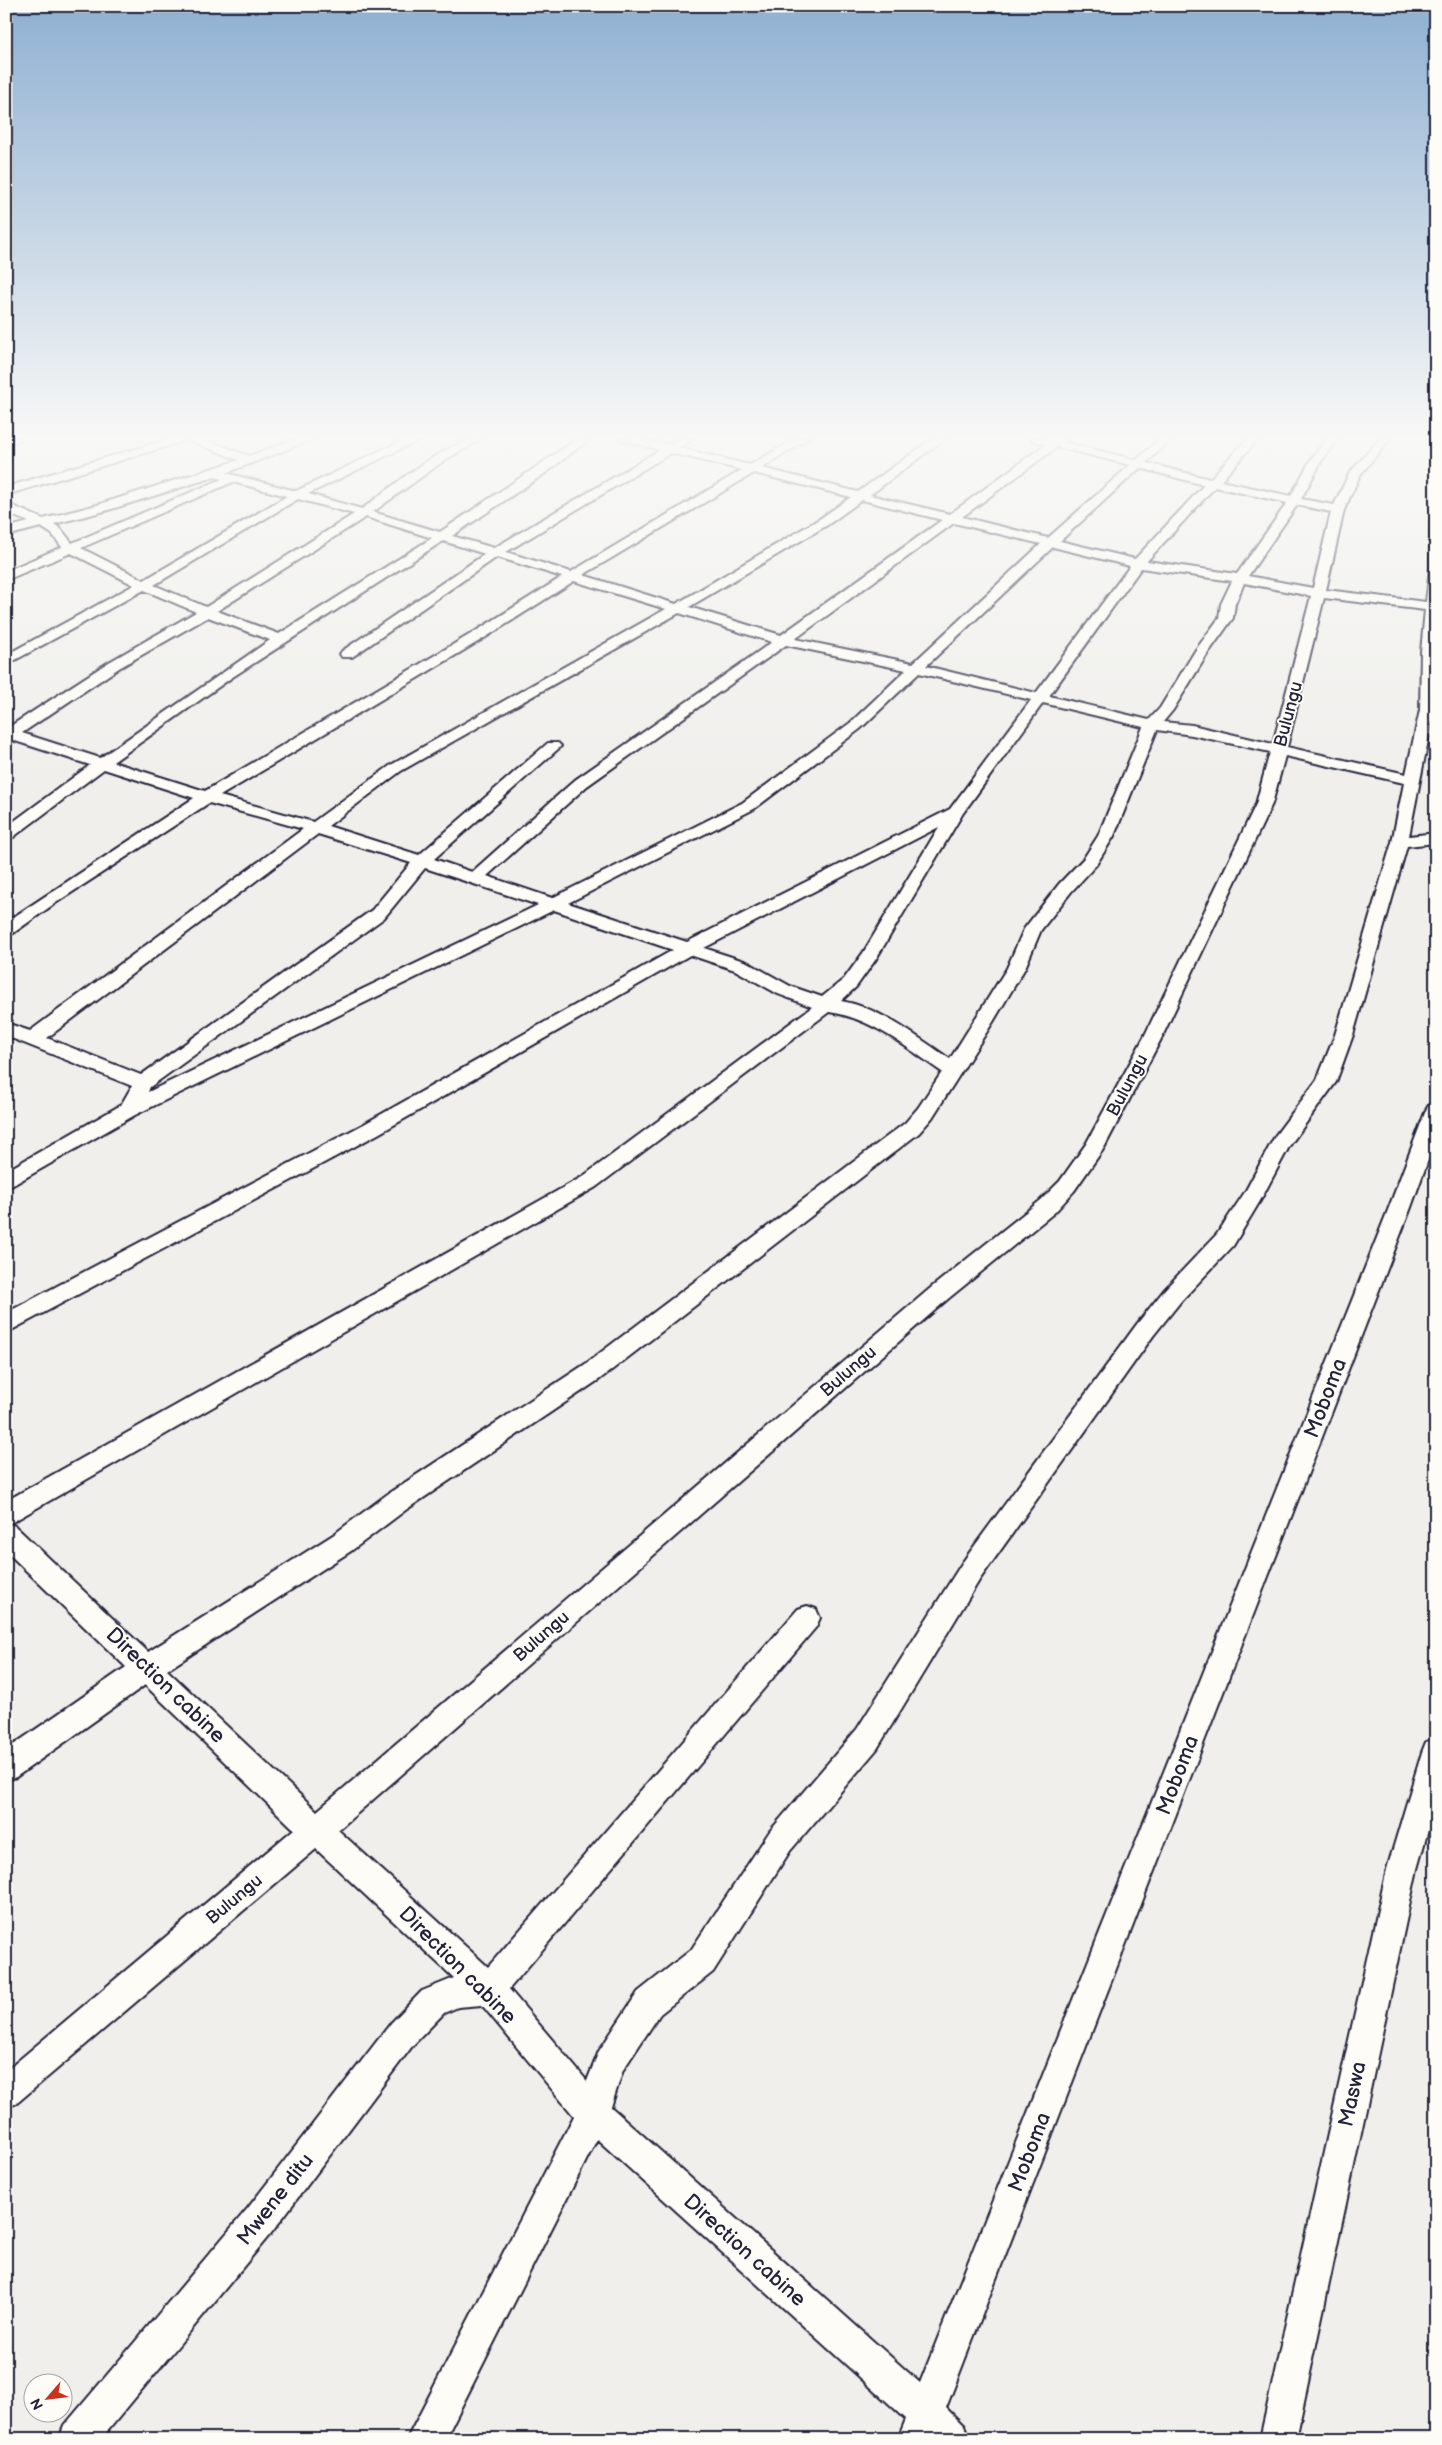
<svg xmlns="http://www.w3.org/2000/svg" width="1442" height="2445" font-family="'Balsamiq Sans',sans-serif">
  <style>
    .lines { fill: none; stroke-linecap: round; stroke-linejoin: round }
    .street-casing { stroke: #22223b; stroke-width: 4 }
    .secondary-casing { stroke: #22223b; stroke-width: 3 }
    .street { fill: #fdfcf7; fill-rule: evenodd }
    .secondary { fill: #fdfcf7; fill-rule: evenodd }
    .labels { text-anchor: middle; stroke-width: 4; stroke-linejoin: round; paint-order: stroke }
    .street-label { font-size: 18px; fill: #22223b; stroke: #fdfcf7 }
    .near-street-label { font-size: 21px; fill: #22223b; stroke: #fdfcf7 }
  </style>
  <rect width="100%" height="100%" fill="#f0efec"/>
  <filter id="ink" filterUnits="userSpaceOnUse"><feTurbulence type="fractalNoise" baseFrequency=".02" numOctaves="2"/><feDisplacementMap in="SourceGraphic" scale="10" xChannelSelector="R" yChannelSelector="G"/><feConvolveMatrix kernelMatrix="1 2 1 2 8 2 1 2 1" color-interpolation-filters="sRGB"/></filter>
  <g filter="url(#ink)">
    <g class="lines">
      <g class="street-casing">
        <path id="street" d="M173,438h28l48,18 48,-18h15l-1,2 -85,33 70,18 111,-53h13l-1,2 -111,54 54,15c29,-21 87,-71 121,-71l-38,22 -72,52 67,20 139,-94h12l-44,34 -95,64 42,12 166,-98 -39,-10 -1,-2h18l30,7 12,-7h13l-14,10 71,17 47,-27h12l-47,30 96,24 76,-54h12l-76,57 80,19 96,-70 -14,-4 -1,-2h36l-3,4 72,18 25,-22h11l-26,25 64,16 38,-41h11l-38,43 70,15 20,-37 17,-21h11l-17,22 -21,39 33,6 15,-31 31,-36h11l-31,37 -16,35 -18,80 100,12 4,-35v-45l6,-4 -2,192 -25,126 27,-3v10l-29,3 -54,189 -17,47 -46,63 -30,56 -27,45 -52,55 -28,35 -173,243 -103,170 -87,102 -77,121 -53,42 -37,56 -12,37 309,276 468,-1173 38,-100 3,-5 7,-2v35l-26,72 -464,1198 18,18 5,13h-71l8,-20 -309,-280 -152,300h-38l167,-323 -92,-111 -24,2 -14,6 -31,32 -141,187 -171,207h-42l5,-13 184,-218 143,-185 31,-32 32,-13 -138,-129 -299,254 -11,5v-37l288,-242 -149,-144 -129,92 -10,4v-31l120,-83 -120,-116v-50l576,-324 230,-170 -34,-13 -43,-24 -45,-15 -312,179 -372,199v-20l358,-189 309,-174 -119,-40 -419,205 -129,74v-18l115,-66 11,-19 -126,-50v-13l24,8 273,-202 -94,-26 -155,101 -42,30 -6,1v-13l188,-124 -90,-29 -92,69 -6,2v-13l84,-62 -78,-25 -6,1v-12l103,-67 87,-50 -52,-22 -138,75v-10l128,-70 -63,-32 -65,27v-9l56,-24 -10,-13 -11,-7 -35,9v-8l23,-6 -23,-9v-10l37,16 54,-14 142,-45 -51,-20 -182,55v-8zM1057,447l73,18 -82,73 -86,-21zM671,453l71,17 -171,102 -65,-20zM1140,468l64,17 -69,74 -75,-18zM754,473l97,24 -30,21 -145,86 -93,-29zM214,477l8,2 -150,64 -11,-14 -7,-5 51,-13zM233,482l54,14 -143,84 -63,-32zM1215,487l72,16 -50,71 -90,-13zM298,499l56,15 -148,93 -52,-22zM862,500l80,20 -161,115 -92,-28 140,-83zM1297,505l34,7 -18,76 -65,-12zM366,517l66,21 -153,96 -62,-23zM954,523l87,21 -128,119 -118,-24zM443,541l42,13 -143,97 -2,3 2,3h10l145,-100 65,20 -86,54 -271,160 -92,-29 118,-84zM1053,547l77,19 -94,127 -110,-27zM1141,568l91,13 -11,23 -2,14 -24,33 -35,57 -11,12 -100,-24zM574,581l92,28 -275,156 -78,57 -93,-26 266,-159zM1244,583l67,13 -38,148 -81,-19 -29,-3 10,-12 35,-57 25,-35 2,-14zM1324,598l101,12 -4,42 -1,58 -14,64 -119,-27zM679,613l93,29 -197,138 -103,92 -38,-13 124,-110 3,-3 -3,-3h-10l-129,112 -91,-29 73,-55zM208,617l62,23 -170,118 -78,-25 97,-65zM786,645l120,25 -56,53 -108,80 -190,95 -65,-22 100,-90zM919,673l112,27 -81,109 -263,133 -119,-39 186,-94 106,-80zM1043,703l100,24 -45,109 -14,22 -25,26 -35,45 -17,39 -57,91c-33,-22 -69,-51 -109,-58l15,-14 20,-28 87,-146zM1157,730l35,5 78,17 -14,52 -113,235 -57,105 -26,37 -19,19 -108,86 -616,525 -150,-141 184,-119 56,-42 193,-130 319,-246 13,-15 61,-96 32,-54 16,-38 30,-38 25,-27 18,-29zM1285,756l119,27 -12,59 -57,193 -18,45 -42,56 -30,56 -28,42 -52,55 -28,35 -175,239 -105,166 -87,102 -79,119 -53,42 -39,59 -12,30 -78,-92 307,-362 4,-9 -4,-9 -9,-3 -9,3 -310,358 -150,-137 611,-532 106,-86 19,-21 30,-43 57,-109 111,-235zM939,827l-76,126 -19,26 -22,18 -32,-11 -43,-24 -43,-14zM318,834l93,29 -39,47 -231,165 -94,-37zM425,868l113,37 -390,187 2,-5 234,-169zM829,1012c43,6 78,36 113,60l-24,36 -13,15 -321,242 -195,128 -56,42 -185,117 -133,-126 -6,-2 587,-337z
          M1436,1738v64l-19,67 -121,570h-36l127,-570 35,-117 4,-10z"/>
      </g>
      <g class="secondary-casing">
        <path id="secondary" d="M6,438h15l-2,3 -13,3z"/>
      </g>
      <use href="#street" class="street"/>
      <use href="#secondary" class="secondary"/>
    </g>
  </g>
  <linearGradient id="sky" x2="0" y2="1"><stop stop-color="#8fb0d2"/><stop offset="0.56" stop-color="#f8f8f6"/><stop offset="1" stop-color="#f8f8f6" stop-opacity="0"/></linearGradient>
  <rect width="1442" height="780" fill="url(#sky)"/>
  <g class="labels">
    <g class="street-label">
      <text transform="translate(1288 714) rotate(-75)" y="6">Bulungu</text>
      <text transform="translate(1127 1085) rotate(-62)" y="6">Bulungu</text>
      <text transform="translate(848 1371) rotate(-41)" y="6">Bulungu</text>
      <text transform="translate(541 1636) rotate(-41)" y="6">Bulungu</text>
      <text transform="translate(234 1899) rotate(-40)" y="6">Bulungu</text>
    </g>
    <g class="near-street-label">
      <text transform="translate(1325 1398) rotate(-69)" y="7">Moboma</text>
      <text transform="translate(166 1685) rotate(44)" y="7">Direction cabine</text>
      <text transform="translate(1177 1775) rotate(-69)" y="7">Moboma</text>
      <text transform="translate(458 1965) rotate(45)" y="7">Direction cabine</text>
      <text transform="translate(1352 2094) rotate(-78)" y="7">Maswa</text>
      <text transform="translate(1029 2152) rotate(-69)" y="7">Moboma</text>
      <text transform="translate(275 2199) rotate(-52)" y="7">Mwene ditu</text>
      <text transform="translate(745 2250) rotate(42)" y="7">Direction cabine</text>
    </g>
  </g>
  <rect width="1442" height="2445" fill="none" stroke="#fdfcf7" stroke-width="25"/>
  <rect x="12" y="12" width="1417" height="2420" fill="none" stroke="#22223b" stroke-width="2" filter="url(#ink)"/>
  <g transform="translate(48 2398) rotate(242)"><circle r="24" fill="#fdfcf7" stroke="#a5a5ac"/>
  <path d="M0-4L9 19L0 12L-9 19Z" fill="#c8321e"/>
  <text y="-8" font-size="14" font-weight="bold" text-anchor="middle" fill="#22223b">N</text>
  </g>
</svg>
